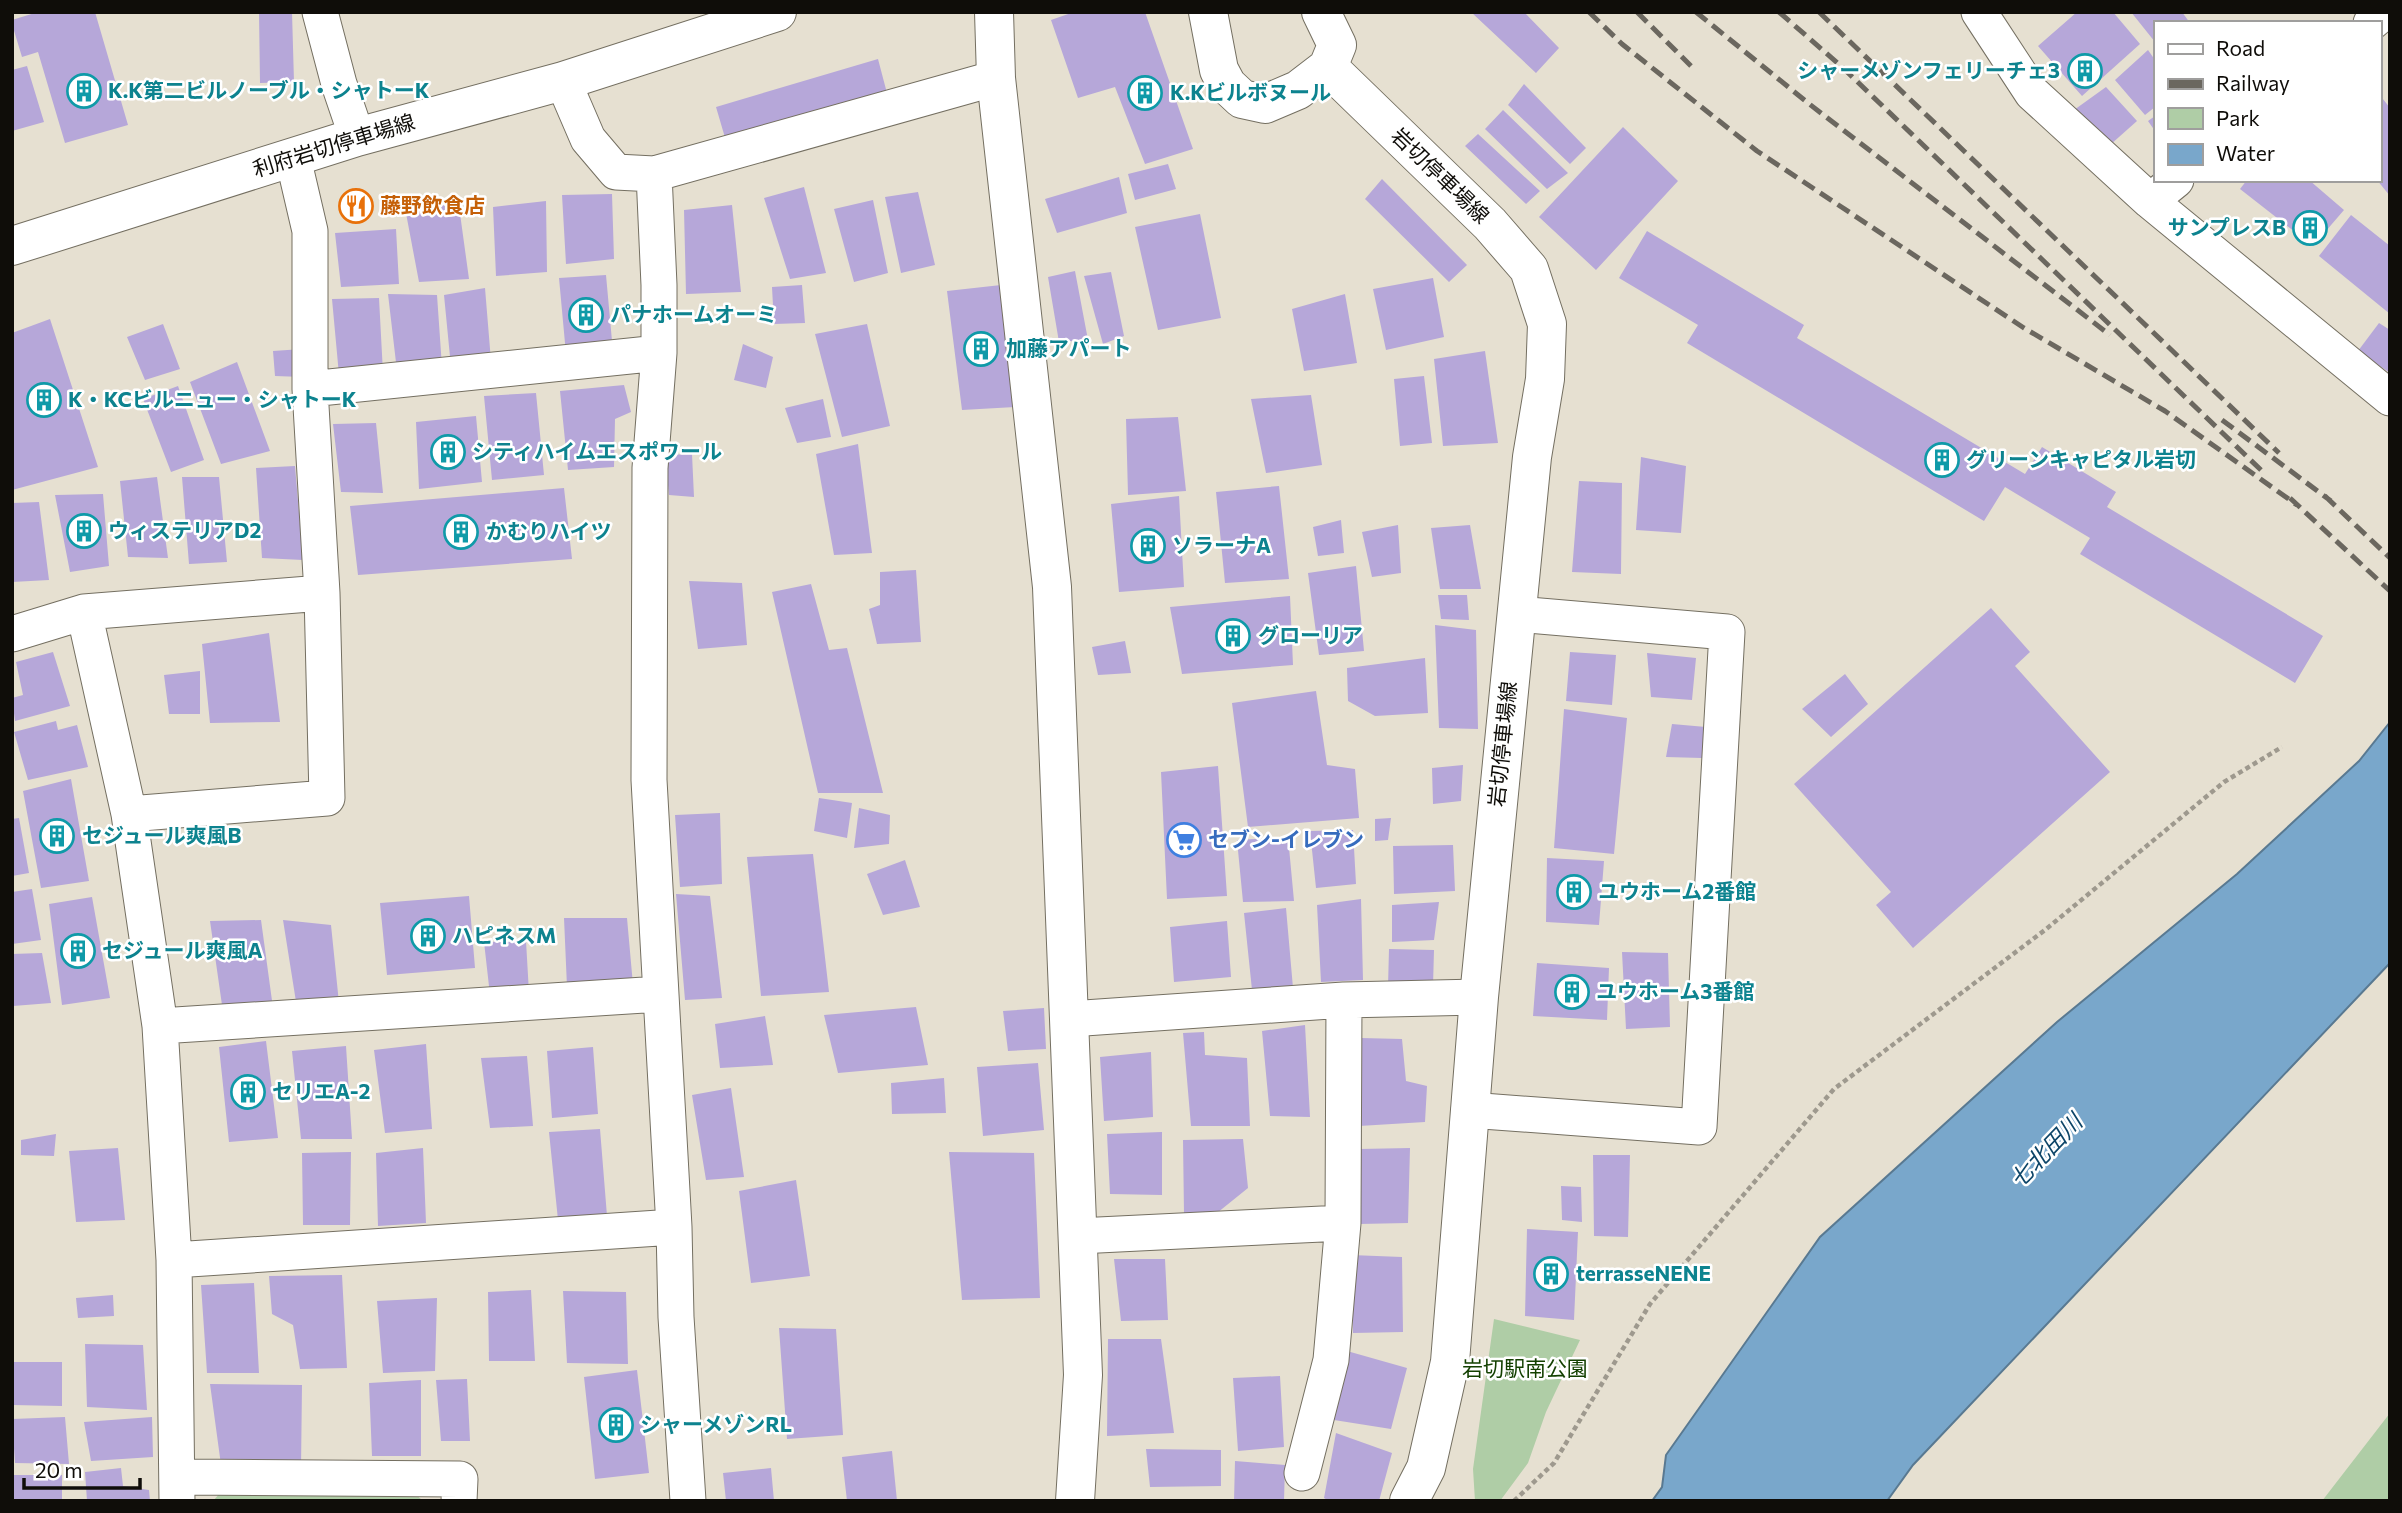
<svg xmlns="http://www.w3.org/2000/svg" width="2402" height="1513" font-family="Commissioner,'Noto Sans JP',sans-serif">
  <style>
    .green { fill: #afcda6 }
    .water { fill: #79a7cb; stroke: #597991; stroke-width: 2 }
    .building { fill: #b6a7d9 }
    .lines { fill: none; stroke-linecap: round; stroke-linejoin: round }
    .street-casing { stroke: #746f61; stroke-width: 37 }
    .secondary-casing { stroke: #746f61; stroke-width: 40 }
    .path { stroke: #9e998e; stroke-width: 4.5; stroke-dasharray: 5 3.5; stroke-linecap: butt }
    .street { stroke: #fff; stroke-width: 35 }
    .secondary { stroke: #fff; stroke-width: 38 }
    .rail { stroke: #6b675f; stroke-width: 5; stroke-dasharray: 14 7; stroke-linecap: butt }
    .labels { text-anchor: middle; stroke-width: 5; stroke-linejoin: round; paint-order: stroke }
    .culture-label { font-size: 21px; font-weight: bold; fill: #0d838f; stroke: #fff; text-anchor: start }
    .street-label { font-size: 21px; fill: #0f0d09; stroke: #fff }
    .food-label { font-size: 21px; font-weight: bold; fill: #c56008; stroke: #fff; text-anchor: start }
    .shop-label { font-size: 21px; font-weight: bold; fill: #366cbe; stroke: #fff; text-anchor: start }
    .park-label { font-size: 21px; fill: #134000; stroke: #fff }
    .water-label { font-size: 23px; font-style: italic; fill: #0d4568; stroke: #fff }
  </style>
  <rect width="100%" height="100%" fill="#e6e0d1"/>
  <path class="green" d="M1494,1319l86,21 -34,72 -18,51 -28,38h-25l-2,-32z
    M2390,1413v88h-68z
    M412,1491l11,10h-210l7,-8z"/>
  <path class="water" d="M2390,722v241l-477,502 -26,36h-235l10,-14 4,-32 154,-218 237,-215 180,-148 122,-113z"/>
  <path class="building" d="M38,12h57l33,113 -63,18 -27,-91 -16,5 -10,-33v-4z
    M259,12h33l2,70 -34,1z
    M1074,12h71l48,137 -48,15 -30,-77 -37,11 -27,-78z
    M1471,12h53l35,36 -23,25z
    M2077,12h36l27,32 -58,52 -44,-50z
    M2131,12h51l8,11h-35v19z
    M2148,50l7,10v47l-10,8 -30,-35z
    M878,59l10,38 -162,44 -10,-34z
    M27,66l17,56 -32,9v-61z
    M1524,84l62,64 -16,16 -62,-59z
    M2106,87l31,34 -27,24 -36,-35z
    M2379,94l11,14v88l-13,-16h2z
    M1503,110l65,63 -21,16 -62,-60z
    M2155,116v15l-7,-10z
    M1623,127l55,54 -82,89 -57,-53z
    M1478,134l62,57 -14,13 -61,-58z
    M1168,164l8,25 -41,11 -7,-26z
    M1119,177l8,36 -70,20 -12,-34z
    M1382,179l85,86 -18,17 -84,-83z
    M2247,180h62l35,30 -31,36 -73,-57z
    M804,187l22,86 -36,6 -26,-81z
    M918,192l17,73 -34,8 -16,-76z
    M612,194l2,65 -48,5 -4,-69z
    M458,199l11,80 -50,3 -14,-74z
    M873,200l15,73 -34,9 -20,-73z
    M546,201l1,71 -51,4 -3,-69z
    M732,205l9,87 -55,2 -2,-84z
    M1200,214l21,104 -63,12 -23,-103z
    M2351,215l39,31v68l-71,-58z
    M396,229l3,55 -58,3 -6,-54z
    M1647,231l157,94 -7,13 228,136 17,-27 74,45 -9,15 216,129 -28,47 -215,-129 10,-16 -85,-51 -21,34 -297,-178 11,-18 -79,-47z
    M1075,271l13,69 -29,2 -11,-65z
    M1111,272l13,64 -21,8 -19,-68z
    M606,275l7,77 -47,2 -7,-76z
    M1433,278l11,59 -58,13 -13,-61z
    M802,285l3,38 -31,1 -2,-37z
    M1001,285l14,122 -53,3 -15,-119z
    M485,288l6,73 -40,6 -7,-72z
    M388,294l49,1 5,72 -45,4z
    M1345,294l12,69 -53,8 -12,-62z
    M379,298l4,75 -44,2 -7,-76z
    M50,319l48,148 -86,23v-157z
    M2379,323l11,7v43l-32,-22z
    M163,324l17,45 -35,11 -18,-43z
    M867,324l23,102 -48,11 -27,-103z
    M743,344l30,13 -7,31 -32,-8z
    M302,349l1,28 -28,-1 -2,-25z
    M1485,351l13,92 -55,3 -9,-87z
    M237,362l33,89 -49,13 -31,-82z
    M1424,376l8,67 -32,3 -6,-67z
    M624,385l7,27 -16,7 -1,48 -46,3 -8,-79z
    M178,386l26,74 -33,12 -28,-73z
    M536,393l8,82 -52,5 -8,-84z
    M1311,395l11,70 -56,8 -15,-74z
    M823,399l8,38 -34,6 -12,-35z
    M476,416l6,66 -63,7 -3,-67z
    M1178,417l8,74 -58,4 -2,-76z
    M376,423l7,70 -42,-1 -8,-68z
    M858,444l14,109 -38,2 -18,-101z
    M692,454l2,43 -25,-2 -4,-40z
    M1641,457l45,9 -5,67 -45,-3z
    M295,466l8,94 -41,-2 -6,-90z
    M157,477l11,81 -40,-1 -8,-76z
    M182,477h37l8,85 -38,2z
    M1579,481l43,2 -1,91 -49,-2z
    M1279,486l10,93 -64,4 -9,-91z
    M564,488l8,71 -214,16 -8,-69z
    M103,494l6,72 -39,6 -15,-77z
    M1179,496l5,91 -65,5 -8,-88z
    M39,502l10,78 -37,2v-79z
    M1341,520l3,33 -26,3 -5,-29z
    M1398,525l3,48 -29,4 -10,-45z
    M1470,525l11,64h-41l-9,-61z
    M1356,566l8,85 -45,4 -11,-82z
    M916,570l5,72 -44,2 -8,-35 11,-4v-33z
    M689,581l53,2 5,62 -49,4z
    M811,584l18,66 18,-2 36,145h-65l-46,-201z
    M1438,595h29l2,25 -28,-1z
    M1290,596l3,69 -111,9 -12,-67z
    M1991,608l39,44 -15,14 95,106 -197,176 -37,-43 15,-13 -97,-108z
    M1435,625l41,5 2,99 -39,-1z
    M269,633l11,89 -70,1 -8,-79z
    M1125,641l6,32 -33,2 -6,-28z
    M53,652l17,54 -55,15 -3,-23 11,-3 -7,-33z
    M1570,652l46,3 -4,50 -46,-4z
    M1647,653l49,5 -4,42 -41,-3z
    M1425,658l3,55 -53,3 -27,-15 -1,-33z
    M200,671v43h-31l-5,-39z
    M1845,674l23,30 -37,33 -29,-28z
    M1316,691l11,74 28,4 4,49 -111,9 -16,-124z
    M1564,709l63,9 -13,136 -60,-6z
    M56,721l2,9 19,-5 11,42 -60,13 -14,-48z
    M1672,724l34,3 -4,31 -36,-1z
    M1463,765l-2,36 -28,3 -1,-36z
    M1218,766l9,130 -60,3 -6,-127z
    M71,779l18,102 -48,7 -18,-97z
    M819,798l33,5 -5,35 -33,-7z
    M859,808l31,7 -1,29 -35,4z
    M720,813l2,71 -42,3 -5,-72z
    M19,818l10,55 -17,3v-57z
    M1391,818l-3,22 -13,1v-22z
    M1353,830l3,54 -40,4 -6,-57z
    M1288,837l6,64 -51,1 -6,-62z
    M1453,845l2,46 -61,3 -1,-48z
    M813,854l16,138 -68,4 -14,-139z
    M1547,858l57,3 -5,64 -53,-3z
    M905,860l15,47 -37,8 -16,-41z
    M32,889l9,51 -29,4v-52z
    M676,894l34,2 12,102 -37,2z
    M469,896l6,72 -88,7 -7,-72z
    M92,897l18,101 -48,7 -13,-101z
    M1361,899l2,81 -42,2 -4,-77z
    M1439,902l-5,38 -42,2v-37z
    M1286,908l7,80 -41,2 -8,-77z
    M564,918h63l6,67 -66,2z
    M261,920l12,88 -50,4 -13,-91z
    M283,920l48,5 8,78 -42,5z
    M1227,921l4,56 -57,5 -4,-55z
    M526,941l3,52 -39,2 -6,-53z
    M1389,949l45,1 -1,36 -45,1z
    M1622,952l46,1 2,74 -44,2z
    M42,953l9,50 -38,3 -1,-52z
    M1537,963l72,5 -2,52 -74,-4z
    M916,1007l12,58 -90,8 -14,-58z
    M1044,1008l2,41 -38,2 -5,-40z
    M765,1016l8,49 -53,3 -5,-44z
    M1305,1025l5,92 -40,-1 -8,-85z
    M1204,1032l1,23 42,3 3,68h-59l-8,-93z
    M1361,1038l41,1 4,42 21,5 -2,36 -66,4z
    M266,1041l12,97 -49,4 -10,-95z
    M426,1044l6,85 -47,4 -11,-83z
    M346,1046l6,93h-51l-9,-88z
    M593,1047l5,67 -46,4 -5,-67z
    M1151,1052l2,65 -49,4 -4,-64z
    M527,1056l6,70 -43,2 -9,-70z
    M1038,1063l6,67 -61,6 -6,-69z
    M944,1078l2,35 -54,1 -1,-31z
    M731,1088l13,89 -38,3 -14,-85z
    M600,1129l7,87 -49,4 -9,-88z
    M1162,1132v63l-52,-1 -3,-60z
    M56,1134l-2,22 -33,-1v-15z
    M1243,1139l5,49 -31,25 -33,1 -1,-74z
    M118,1148l7,72 -49,2 -7,-71z
    M423,1148l3,75 -48,3 -2,-73z
    M1410,1148l-2,75 -49,1v-75z
    M351,1152l-1,73h-47l-1,-72z
    M949,1152l85,1 6,145 -78,2z
    M1593,1155h37l-2,82 -34,-1z
    M796,1180l14,96 -59,7 -12,-92z
    M1561,1186l20,1 1,35 -20,-2z
    M1527,1229l51,3 -4,88 -49,-4z
    M1351,1255l51,2 1,75 -50,1z
    M1114,1259h51l3,61 -47,1z
    M342,1275l5,93 -47,1 -7,-44 -21,-11 -3,-38z
    M254,1283l5,90h-52l-6,-88z
    M531,1290l4,71h-46l-1,-69z
    M563,1291l63,1 2,72 -61,-1z
    M113,1295l1,21 -36,2 -2,-20z
    M437,1298l-2,73 -52,2 -6,-72z
    M779,1328l57,1 7,106 -56,4z
    M1108,1339h53l13,94 -67,3z
    M85,1344l58,1 4,65 -60,-3z
    M1347,1351l60,17 -16,61 -57,-9z
    M12,1362h50v44l-50,-1z
    M637,1370l12,103 -54,6 -11,-102z
    M1280,1376l4,71 -46,4 -5,-73z
    M467,1379l3,62h-29l-5,-61z
    M421,1380v76h-49l-3,-73z
    M210,1384l92,1 -1,83 -80,-3z
    M65,1417l4,47 -54,-1 -3,-44z
    M152,1417l1,40 -62,4 -7,-39z
    M1336,1433l56,20 -13,48h-50l-5,-3z
    M1146,1449l75,1v36l-71,1z
    M892,1451l5,50h-50l-5,-44z
    M1235,1461l50,4 -1,36h-50z
    M121,1468l2,18 26,4 1,11h-63l-2,-29z
    M771,1468l3,33h-48l-3,-28z
    M12,1475h50v26h-50z"/>
  <g class="lines">
    <g class="street-casing">
      <path id="street" d="M320,12l19,72 18,53
        M1979,12l53,81 118,108 240,197
        M2371,23l13,-11
        M563,81l25,58 28,33 38,2 342,-96
        M654,174l5,111v68l-9,115 -1,312 25,447 2,90 12,184
        M2150,201l26,-21
        M310,389l349,-36
        M84,612l45,202 31,212 14,234 3,241
        M12,634l72,-22 238,-19
        M129,814l198,-16 -5,-205 -12,-204v-158l-17,-73
        M1070,1019l274,-19 135,-3
        M160,1026l500,-32
        M1469,1110l230,17 28,-495 -211,-18
        M1078,1236l265,-13
        M174,1260l500,-33
        M1302,1473l29,-113 12,-137 1,-223
        M178,1477l282,2 -1,22"/>
    </g>
    <g class="secondary-casing">
      <path id="secondary" d="M994,12l2,66 56,509 31,788 -8,126
        M1208,12l11,58 8,15 15,14 23,5 33,-14 30,-23 9,-22 -16,-33
        M1328,67l162,157 39,45 18,55 -2,55 -13,78 -53,540 -29,365 -24,106 -17,33
        M12,246l345,-109 206,-56 214,-69"/>
    </g>
    <path class="path" d="M1514,1501l40,-38 96,-159 184,-215 211,-159 179,-148 58,-35"/>
    <use href="#street" class="street"/>
    <use href="#secondary" class="secondary"/>
    <path class="rail" d="M1589,12l33,32 135,107 267,177 141,83 132,94
      M1637,12l54,54
      M1696,12l112,91 302,232
      M1779,12l62,54 421,405
      M1819,12l460,441
      M2222,420l109,81
      M2325,496l65,62
      M2290,498l100,93"/>
  </g>
  <defs>
    <g id="building-ring" transform="scale(1.75)"><circle r="9.5" fill="#fff" stroke="#0f9aa8" stroke-width="1.5"/><path d="M-4-6H4V6H1V3H-1V6H-4ZM-2.5-4.3h1.7v1.8h-1.7ZM.8-4.3h1.7v1.8H.8ZM-2.5-1h1.7V.8h-1.7ZM.8-1h1.7V.8H.8Z" fill="#0f9aa8"/></g>
    <g id="restaurant-ring" transform="scale(1.75)"><circle r="9.5" fill="#fff" stroke="#e8710a" stroke-width="1.5"/><path d="M-5-6h1v4h1v-4h1v4h1v-4h1v5L-1.5 .5V6h-2V.5L-5-1ZM5-6V6H3V1.5H1.5Q1.5-4 5-6Z" fill="#e8710a"/></g>
    <g id="supermarket-ring" transform="scale(1.75)"><circle r="9.5" fill="#fff" stroke="#3f7fe0" stroke-width="1.5"/><path d="M-6-5.5h2.5l.6 2H6L4.5 2H-2.5L-4.4-4H-6ZM-1.5 3.2a1.3 1.3 0 1 0 .1 0ZM3 3.2a1.3 1.3 0 1 0 .1 0Z" fill="#3f7fe0"/></g>
  </defs>
  <g fill-rule="evenodd">
    <use href="#building-ring" x="2085" y="71"/>
    <use href="#building-ring" x="84" y="91"/>
    <use href="#building-ring" x="1145" y="93"/>
    <use href="#restaurant-ring" x="356" y="206"/>
    <use href="#building-ring" x="2310" y="228"/>
    <use href="#building-ring" x="586" y="315"/>
    <use href="#building-ring" x="981" y="349"/>
    <use href="#building-ring" x="44" y="400"/>
    <use href="#building-ring" x="448" y="452"/>
    <use href="#building-ring" x="1942" y="460"/>
    <use href="#building-ring" x="84" y="531"/>
    <use href="#building-ring" x="461" y="532"/>
    <use href="#building-ring" x="1148" y="546"/>
    <use href="#building-ring" x="1233" y="636"/>
    <use href="#building-ring" x="57" y="836"/>
    <use href="#supermarket-ring" x="1184" y="840"/>
    <use href="#building-ring" x="1574" y="892"/>
    <use href="#building-ring" x="428" y="936"/>
    <use href="#building-ring" x="78" y="951"/>
    <use href="#building-ring" x="1572" y="992"/>
    <use href="#building-ring" x="248" y="1092"/>
    <use href="#building-ring" x="1551" y="1274"/>
    <use href="#building-ring" x="616" y="1425"/>
  </g>
  <g class="labels">
    <g class="culture-label">
      <text x="2060" y="78" text-anchor="end">シャーメゾンフェリーチェ3</text>
      <text x="108" y="98">K.K第二ビルノーブル・シャトーK</text>
      <text x="1170" y="100">K.Kビルボヌール</text>
      <text x="2286" y="235" text-anchor="end">サンプレスB</text>
      <text x="610" y="322">パナホームオーミ</text>
      <text x="1006" y="356">加藤アパート</text>
      <text x="68" y="407">K・KCビルニュー・シャトーK</text>
      <text x="472" y="459">シティハイムエスポワール</text>
      <text x="1966" y="467">グリーンキャピタル岩切</text>
      <text x="108" y="538">ウィステリアD2</text>
      <text x="486" y="539">かむりハイツ</text>
      <text x="1172" y="553">ソラーナA</text>
      <text x="1258" y="643">グローリア</text>
      <text x="82" y="843">セジュール爽風B</text>
      <text x="1598" y="899">ユウホーム2番館</text>
      <text x="452" y="943">ハピネスM</text>
      <text x="102" y="958">セジュール爽風A</text>
      <text x="1596" y="999">ユウホーム3番館</text>
      <text x="272" y="1099">セリエA-2</text>
      <text x="1576" y="1281">terrasseNENE</text>
      <text x="640" y="1432">シャーメゾンRL</text>
    </g>
    <g class="street-label">
      <text transform="translate(334 146) rotate(-17)" y="7">利府岩切停車場線</text>
      <text transform="translate(1440 176) rotate(44)" y="7">岩切停車場線</text>
      <text transform="translate(1503 744) rotate(-84)" y="7">岩切停車場線</text>
    </g>
    <g class="food-label">
      <text x="380" y="213">藤野飲食店</text>
    </g>
    <g class="shop-label">
      <text x="1208" y="847">セブン-イレブン</text>
    </g>
    <g class="park-label">
      <text x="1525" y="1376">岩切駅南公園</text>
    </g>
    <g class="water-label">
      <text transform="translate(2046 1151) rotate(-46)" y="8">七北田川</text>
    </g>
  </g>
  <rect width="2402" height="1513" fill="none" stroke="#0f0d09" stroke-width="28"/>
  <rect x="2154" y="21" width="228" height="161" fill="#ffffff" stroke="#9f9e9d" stroke-width="2"/>
  <rect x="2168" y="44" width="35" height="10" fill="#ffffff" stroke="#9f9e9d" stroke-width="2"/>
  <text x="2216" y="56" font-size="21" fill="#0f0d09">Road</text>
  <rect x="2168" y="79" width="35" height="10" fill="#6b675f" stroke="#9f9e9d" stroke-width="2"/>
  <text x="2216" y="91" font-size="21" fill="#0f0d09">Railway</text>
  <rect x="2168" y="108" width="35" height="21" fill="#afcda6" stroke="#9f9e9d" stroke-width="2"/>
  <text x="2216" y="126" font-size="21" fill="#0f0d09">Park</text>
  <rect x="2168" y="144" width="35" height="21" fill="#79a7cb" stroke="#9f9e9d" stroke-width="2"/>
  <text x="2216" y="161" font-size="21" fill="#0f0d09">Water</text>
  <path d="M24 1478v10h116v-10" fill="none" stroke="#0f0d09" stroke-width="3.5"/>
  <text x="35" y="1478" font-size="21" fill="#0f0d09" stroke="#ffffff" stroke-width="5" paint-order="stroke">20 m</text>
</svg>
